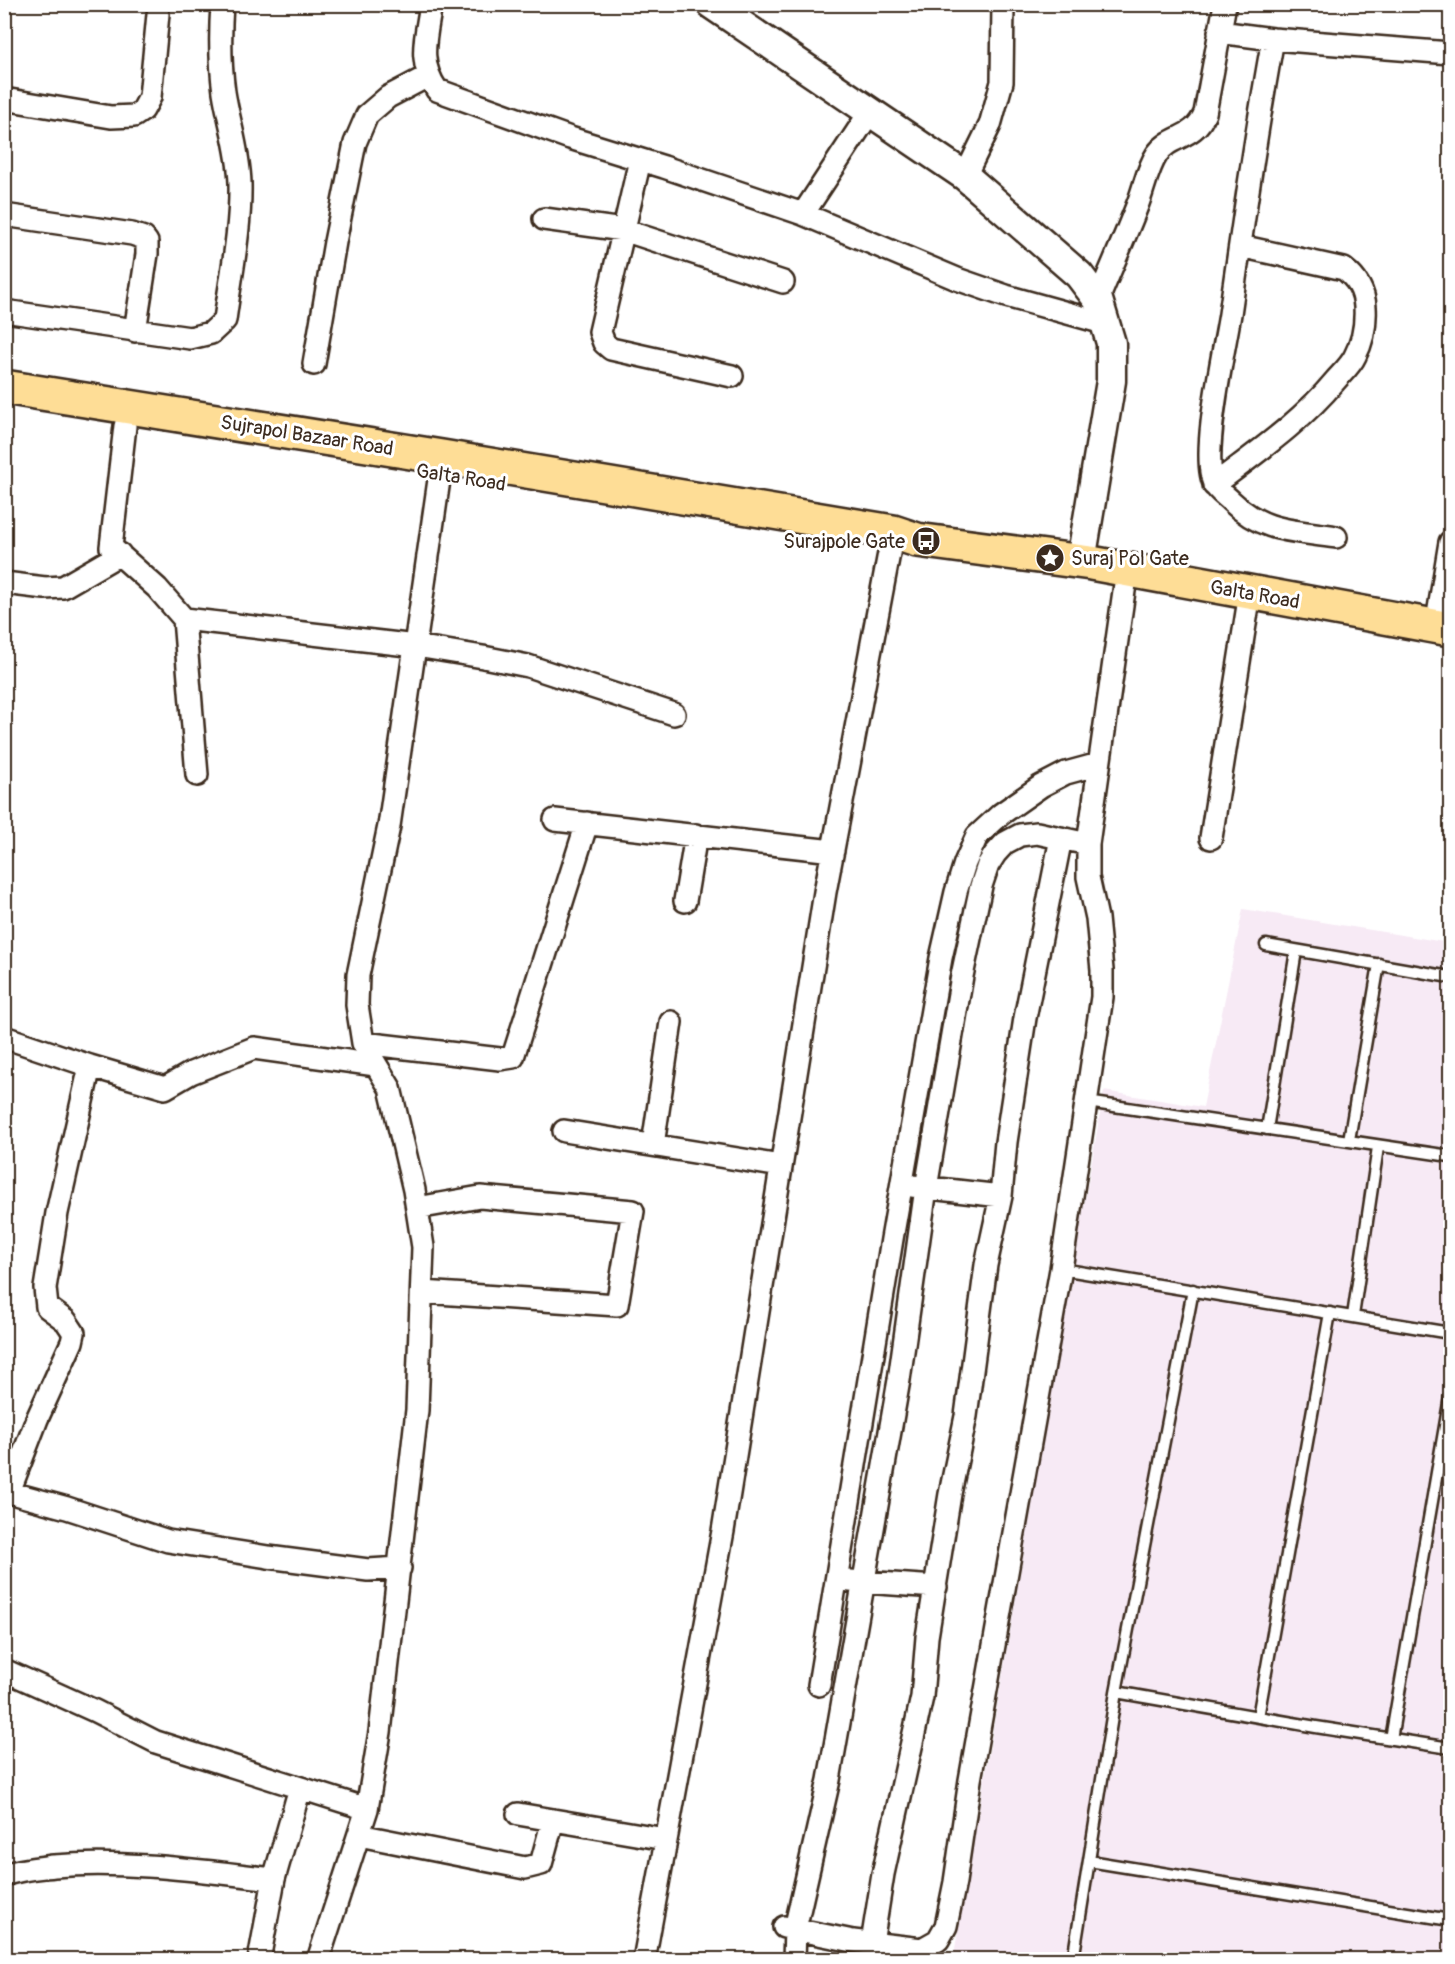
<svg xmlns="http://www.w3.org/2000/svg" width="1455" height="1964" font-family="Pangolin,sans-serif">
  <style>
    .built { fill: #f7eaf5 }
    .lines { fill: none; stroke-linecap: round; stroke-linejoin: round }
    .lane-casing { stroke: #3b2a1e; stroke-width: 15 }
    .street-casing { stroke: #3b2a1e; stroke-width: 26 }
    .secondary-casing { stroke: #3b2a1e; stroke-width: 33 }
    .primary-casing { stroke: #3b2a1e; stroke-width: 38 }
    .lane { stroke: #fff; stroke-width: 10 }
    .street { stroke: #fff; stroke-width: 21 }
    .secondary { stroke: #fff; stroke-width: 28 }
    .primary { stroke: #fedd96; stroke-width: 33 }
    .labels { text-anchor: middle; stroke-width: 6; stroke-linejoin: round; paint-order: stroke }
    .street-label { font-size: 20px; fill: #3b2a1e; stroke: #fff }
    .poi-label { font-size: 20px; fill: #3b2a1e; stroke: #fff; text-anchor: end }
  </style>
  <rect width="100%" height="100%" fill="#fff"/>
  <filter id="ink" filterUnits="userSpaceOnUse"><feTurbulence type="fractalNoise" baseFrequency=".0167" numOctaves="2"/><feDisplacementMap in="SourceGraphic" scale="12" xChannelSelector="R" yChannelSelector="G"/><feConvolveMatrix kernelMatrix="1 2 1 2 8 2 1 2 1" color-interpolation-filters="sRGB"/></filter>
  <g filter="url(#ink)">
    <path class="built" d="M1243,909l207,34v1016l-497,1 151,-869 99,16z"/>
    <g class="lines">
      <g class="lane-casing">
        <path id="lane" d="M1266,945l184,32
          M1087,1102l363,54
          M1267,1129l29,-178
          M1349,1140l30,-176
          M1061,1269l389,64
          M1353,1316l25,-169
          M1116,1692l200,35 134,21
          M1258,1717l72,-404
          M1391,1739l59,-342
          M1089,1861l361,59
          M1073,1960l43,-268 77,-402"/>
      </g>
      <g class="street-casing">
        <path id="street" d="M431,4c-5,34 -14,57 6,86l133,48 94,29 139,47 154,65 49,17 101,28
          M1219,32l54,7 177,14
          M1273,39c-17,92 -30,183 -43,275 -5,33 -31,146 -15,171 3,6 11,11 16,16 33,32 62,29 105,36
          M4,99l107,18 23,-1 9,-6 7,-13 8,-83
          M640,160l-40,172 4,11 7,6 121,27
          M965,176l25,-51 12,-43 1,-78
          M803,214l67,-102
          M4,215l128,19 12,4 3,4v12l-12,77
          M544,219l79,11 160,52
          M1098,300c13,-32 27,-63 39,-94 7,-17 10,-37 20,-52 14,-20 37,-14 48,-41l20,-109
          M4,311l186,27 21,-5 14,-13c6,-45 16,-91 15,-137 -1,-32 -11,-60 -16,-91 -4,-29 -4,-59 -2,-88
          M314,364l21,-122 20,-99 12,-28 21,-18 40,-21
          M125,426l-14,121 46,41 27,31 13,156
          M1214,485c43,-33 87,-63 121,-104 7,-8 16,-16 20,-25 8,-15 11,-32 10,-49 -1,-17 -8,-28 -21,-38l-104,-23
          M4,583l41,5 18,-1 57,-33
          M184,619l232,27 67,11 45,9 146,48
          M1436,627l14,-85
          M555,820l278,31
          M1211,838l39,-245
          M685,901l11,-66
          M4,1037l86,29 75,22 26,-15 63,-25 122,17
          M363,1043l137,16 13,-2 74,-234
          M564,1131l217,35
          M653,1145l18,-123
          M912,1186l89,10
          M417,1208l63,-11 153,14 -16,94 -195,-13
          M4,1491l63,17 101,33 100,16 100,13 32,-2
          M9,1492l28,-73 35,-77 2,-9 -8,-12 -19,-14 -2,-19 12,-75 33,-147
          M850,1581l86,6
          M4,1670l91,41 61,31 211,67
          M819,1685l73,-446 49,-281 15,-66 9,-29 12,-27 24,-22 40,-28 25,-13 33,-9
          M518,1814l147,25
          M359,1835l166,33 16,-4 12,-44
          M4,1875c17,-6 33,-7 50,-9 73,-6 147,5 220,13
          M784,1927l69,14 69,8 16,-9 8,-14 9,-44 15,-102 91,-511 41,-272v-27l-5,-52 -9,-41v-33l39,-274
          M872,1943l11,-69 39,-177 5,-60 23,-143 16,-78 20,-151 15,-69 5,-54 19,-124 36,-180
          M259,1960l15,-81 26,-91
          M318,1960l49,-151 13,-77 37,-322 6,-163 -9,-57 -24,-102 -27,-45 -6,-38 1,-30 31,-149 51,-353
          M644,1960l79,-429 102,-639 68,-360
          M794,1960l1,-31 34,-149 70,-400 27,-192 36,-212 19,-90 7,-21 7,-11 10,-11 15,-8 17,-2 51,11"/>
      </g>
      <g class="secondary-casing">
        <path id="secondary" d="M711,4l254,172 114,99 19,25 13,43v38l-30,180"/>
      </g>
      <g class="primary-casing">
        <path id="primary" d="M4,387l438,70 451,75 24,8 174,23 359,66"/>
      </g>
      <use href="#lane" class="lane"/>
      <use href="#street" class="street"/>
      <use href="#secondary" class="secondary"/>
      <use href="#primary" class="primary"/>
    </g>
  </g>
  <defs>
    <g id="bus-disc" transform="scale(1.5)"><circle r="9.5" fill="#3b2a1e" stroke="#fff"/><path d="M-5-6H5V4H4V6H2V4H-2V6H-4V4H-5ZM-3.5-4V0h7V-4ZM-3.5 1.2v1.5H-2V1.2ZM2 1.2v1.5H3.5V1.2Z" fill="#fff"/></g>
    <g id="sight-disc" transform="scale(1.5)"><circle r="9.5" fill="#3b2a1e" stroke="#fff"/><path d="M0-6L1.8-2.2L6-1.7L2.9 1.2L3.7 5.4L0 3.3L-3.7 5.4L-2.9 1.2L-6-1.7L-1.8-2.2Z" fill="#fff"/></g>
  </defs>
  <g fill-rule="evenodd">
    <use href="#bus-disc" x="926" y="541"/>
    <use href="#sight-disc" x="1050" y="558"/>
  </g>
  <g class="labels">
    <g class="street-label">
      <text transform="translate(307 435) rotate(9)" y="7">Sujrapol Bazaar Road</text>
      <text transform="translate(461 477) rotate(9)" y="7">Galta Road</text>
      <text transform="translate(1255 594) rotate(10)" y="7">Galta Road</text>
    </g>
    <g class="poi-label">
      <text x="905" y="548">Surajpole Gate</text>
      <text x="1071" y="565" text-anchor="start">Suraj Pol Gate</text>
    </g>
  </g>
  <rect width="1455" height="1964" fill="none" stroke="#fff" stroke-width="24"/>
  <rect x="12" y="12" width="1431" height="1940" fill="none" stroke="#3b2a1e" stroke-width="2" filter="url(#ink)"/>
</svg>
